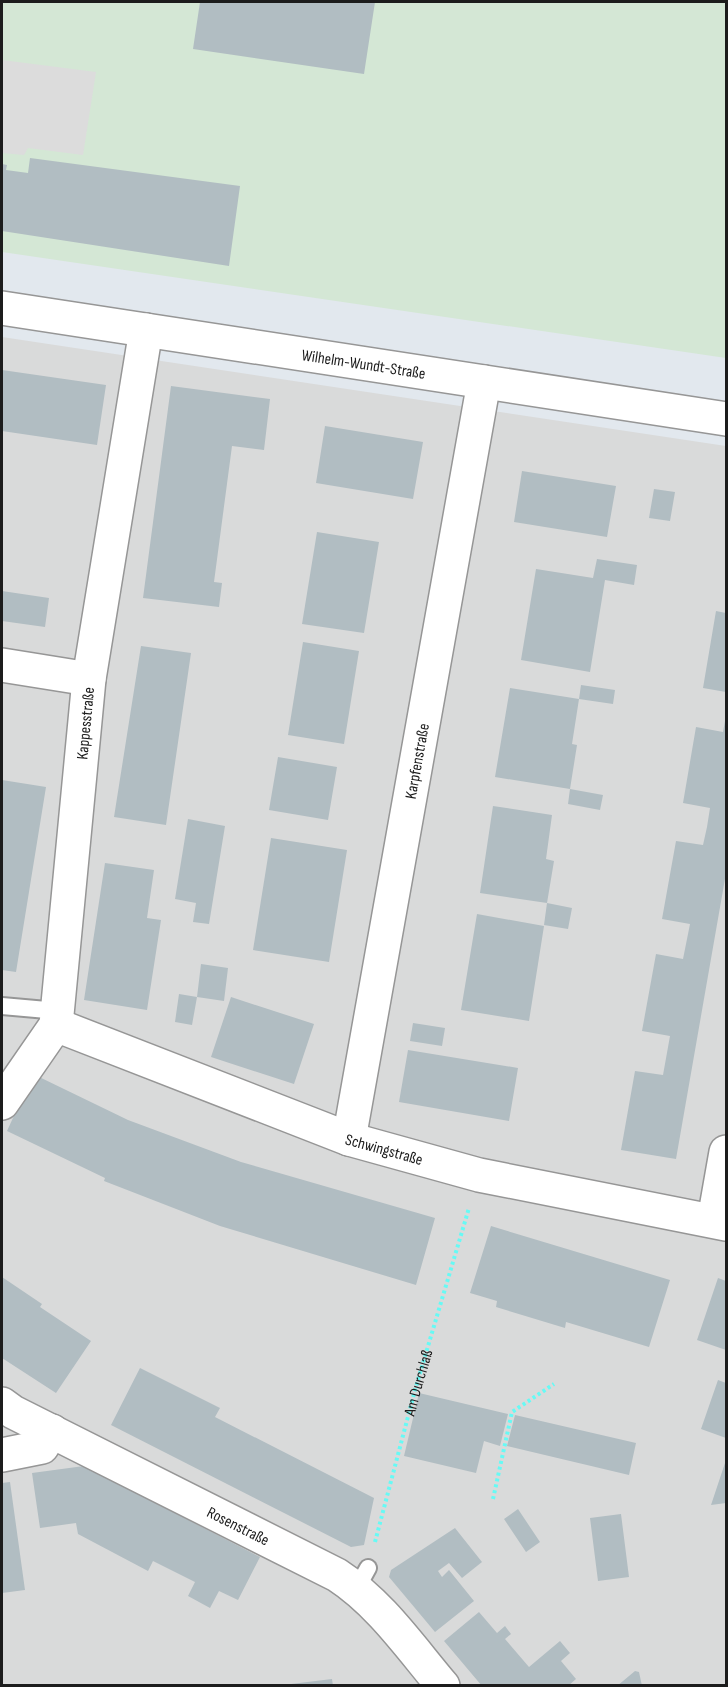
<svg xmlns="http://www.w3.org/2000/svg" width="728" height="1687" font-family="'Sofia Sans Condensed',sans-serif">
  <style>
    .residential { fill: #d9dada }
    .industrial { fill: #d4e7d5 }
    .parking { fill: #dcdcdc }
    .building { fill: #b1bdc2 }
    .lines { fill: none; stroke-linecap: round; stroke-linejoin: round }
    .service-casing { stroke: #969696; stroke-width: 20 }
    .minor-casing { stroke: #969696; stroke-width: 36 }
    .path { stroke: #67faf5; stroke-width: 4; stroke-dasharray: 3 3; stroke-linecap: butt }
    .service { stroke: #fff; stroke-width: 16 }
    .minor { stroke: #fff; stroke-width: 33 }
    .labels { text-anchor: middle; stroke-width: 6; stroke-linejoin: round; paint-order: stroke }
    .street-label { font-size: 16px; fill: #1c1c1c; stroke: #fff }
  </style>
  <rect width="100%" height="100%" fill="#e2e8ee"/>
  <path class="residential" d="M2,337l724,109v1239h-724z"/>
  <path class="industrial" d="M2,2h724v356l-724,-106z"/>
  <path class="parking" d="M2,60l94,12 -13,83 -55,-7 -4,7 -22,-2z"/>
  <path class="building" d="M200,2h175l-11,72 -171,-25z
    M30,158l210,28 -11,80 -227,-35v-67l5,1 -1,5 22,3z
    M2,370l104,15 -9,60 -95,-14z
    M171,386l99,13 -6,51 -32,-4 -18,136 8,1 -3,24 -76,-9z
    M325,426l98,16 -10,57 -97,-16z
    M522,471l94,15 -9,51 -93,-15z
    M654,489l21,3 -5,29 -21,-3z
    M317,532l62,10 -15,91 -62,-9z
    M597,559l40,6 -3,20 -29,-5 -15,92 -69,-12 15,-91 57,9z
    M2,591l47,7 -4,29 -43,-6z
    M716,611l10,2v79l-23,-4z
    M303,642l56,9 -15,93 -56,-9z
    M141,646l50,7 -25,172 -52,-8z
    M581,685l34,5 -2,14 -34,-5z
    M510,688l69,11 -7,45 5,1 -7,44 33,6 -3,15 -32,-6 2,-15 -75,-12z
    M725,721l1,152 -50,286 -55,-9 14,-79 28,4 7,-39 -28,-5 14,-77 27,5 7,-35 -28,-5 14,-78 27,4 4,-18 3,-19 -27,-5 13,-76 27,5z
    M278,757l59,10 -9,53 -59,-10z
    M2,780l44,7 -30,185 -14,-2z
    M493,806l59,9 -6,44 8,2 -7,42 -67,-10z
    M188,819l37,7 -16,98 -16,-2 3,-19 -21,-4z
    M271,838l76,12 -18,112 -76,-12z
    M105,863l49,7 -7,48 14,2 -14,90 -63,-10z
    M547,903l25,5 -4,21 -24,-4z
    M477,914l67,12 -15,95 -68,-11z
    M201,964l27,4 -4,33 -27,-4 -5,28 -17,-3 4,-28 18,3z
    M231,997l83,27 -20,60 -83,-27z
    M413,1023l32,5 -3,18 -32,-5z
    M408,1050l110,18 -9,53 -110,-19z
    M33,1074l95,46 113,42 194,56 -19,67 -196,-59 -116,-45 1,-3 -98,-47z
    M491,1226l179,54 -21,67 -83,-25 -1,6 -69,-21 1,-6 -27,-8z
    M2,1277l40,27 -2,3 51,34 -35,52 -54,-35z
    M718,1278l8,3v69l-29,-10z
    M140,1368l80,40 -5,9 159,81 -10,47 -13,2 -240,-122z
    M718,1380l8,3v55l-25,-9z
    M419,1393l89,21 -8,32 -16,-5 -8,32 -72,-17z
    M515,1415l121,28 -7,32 -122,-29z
    M726,1460v43l-15,2z
    M84,1466l176,91 -22,43 -19,-9 -9,17 -22,-12 7,-14 -42,-21 -5,10 -70,-37 -2,-11 -36,5 -8,-55z
    M10,1482l15,108 -23,3v-110z
    M518,1509l22,33 -14,10 -22,-33z
    M621,1514l8,63 -31,4 -8,-63z
    M455,1528l27,34 -20,16 -13,-15 -11,8 4,6 7,-7 25,31 -39,31 -46,-55 2,-7z
    M479,1612l18,21 8,-7 6,8 -6,5 24,28 31,-26 10,12 -9,8 15,18 -8,7h-86l-38,-45z
    M635,1671l4,1 3,14h-25z
    M332,1679l1,7h-42v-2z"/>
  <g class="lines">
    <g class="service-casing">
      <path id="service" d="M2,1006l56,5
        M357,1588l11,-20"/>
    </g>
    <g class="minor-casing">
      <g id="minor">
        <path id="s2" d="M2,308l724,111"/>
        <path d="M2,665l87,14"/>
        <path id="s3" d="M56,1025l293,114 130,36 247,49"/>
        <path id="s4" d="M2,1103l54,-78 33,-346 57,-349"/>
        <path id="s5" d="M349,1139l135,-757"/>
        <path d="M714,1220l12,-68"/>
        <path id="s6" d="M2,1404l11,8 324,163c43,28 73,72 106,111"/>
        <path d="M2,1455l40,-8 10,-16"/>
      </g>
    </g>
    <g class="path">
      <path d="M493,1499l19,-87 42,-28"/>
      <path id="s1" d="M375,1542l40,-152 54,-182"/>
    </g>
    <use href="#service" class="service"/>
    <use href="#minor" class="minor"/>
  </g>
  <g class="labels">
    <g class="street-label">
      <text dy="6" stroke="none"><textPath href="#s2" startOffset="366">Wilhelm-Wundt-Straße</textPath></text>
      <text dy="6" stroke="none"><textPath href="#s4" startOffset="398">Kappesstraße</textPath></text>
      <text dy="6" stroke="none"><textPath href="#s5" startOffset="384">Karpfenstraße</textPath></text>
      <text dy="6" stroke="none"><textPath href="#s3" startOffset="351">Schwingstraße</textPath></text>
      <text dy="6" stroke="none"><textPath href="#s1" startOffset="165">Am Durchlaß</textPath></text>
      <text dy="6" stroke="none"><textPath href="#s6" startOffset="266">Rosenstraße</textPath></text>
    </g>
  </g>
  <rect width="728" height="1687" fill="none" stroke="#1c1c1c" stroke-width="6"/>
</svg>
